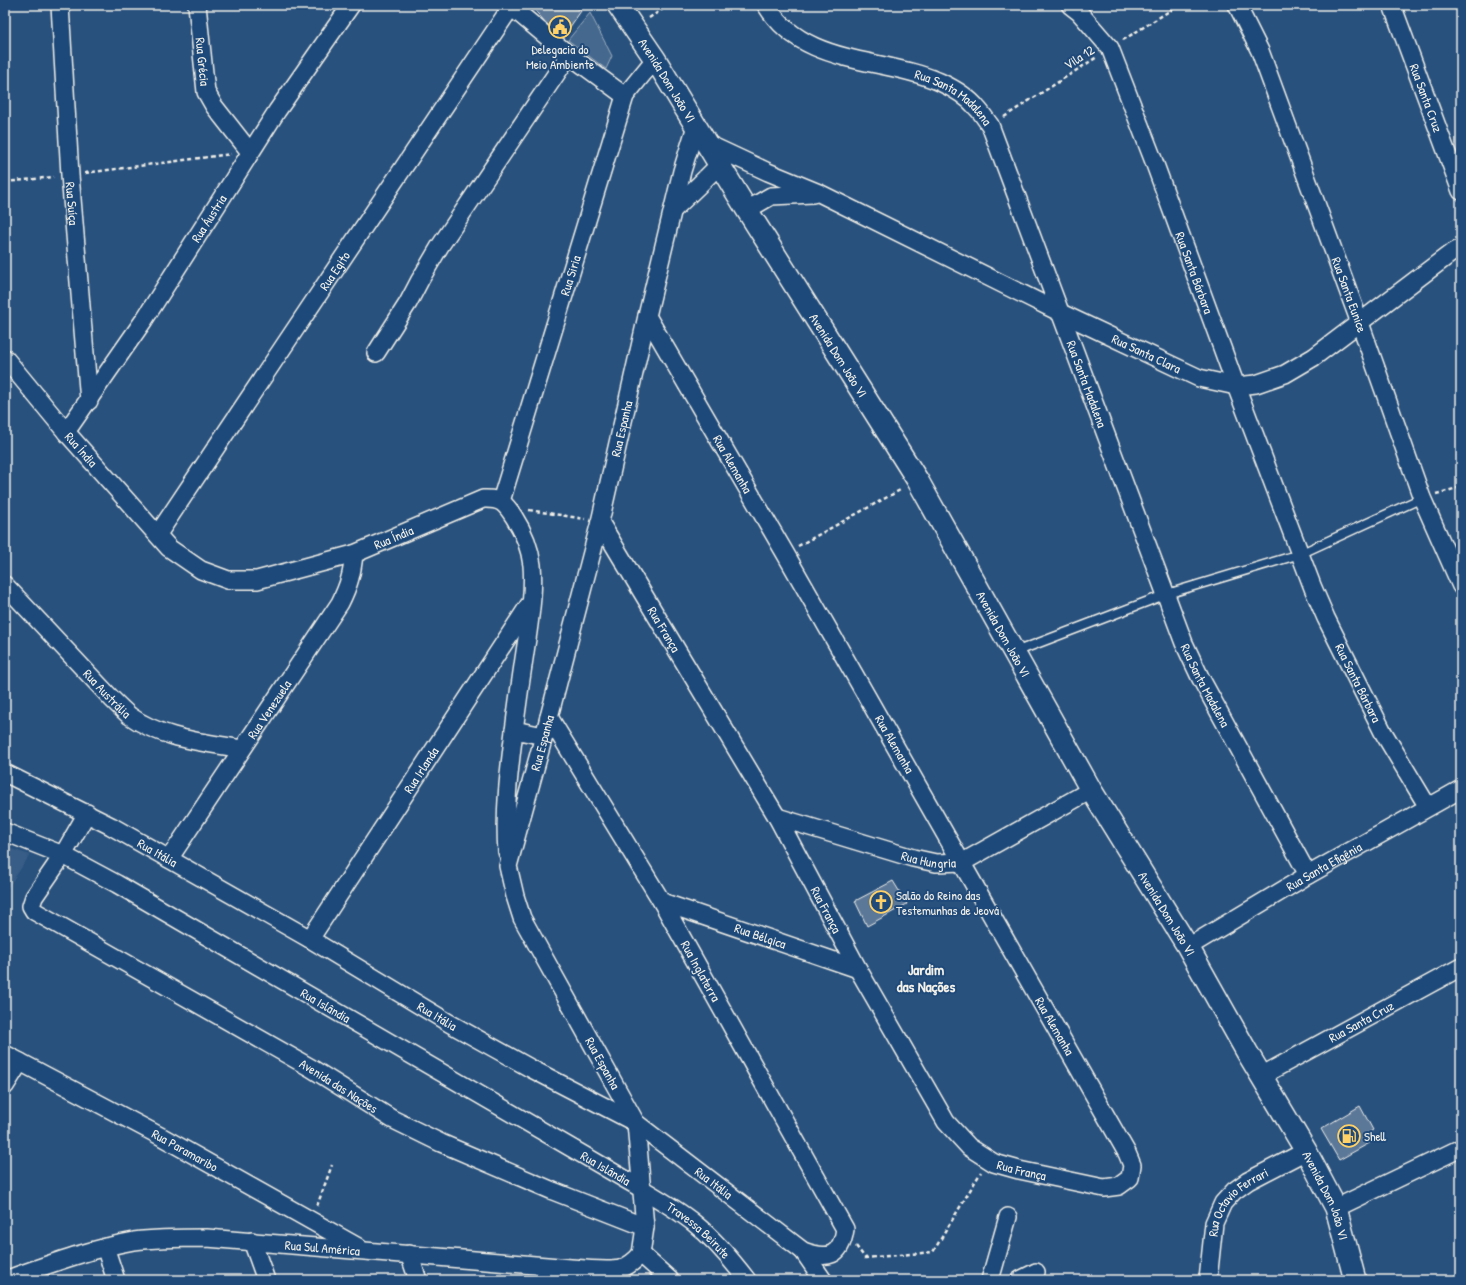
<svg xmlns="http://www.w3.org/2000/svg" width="1466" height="1285" font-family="'Patrick Hand',sans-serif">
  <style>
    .built { fill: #375d86 }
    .green { fill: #45688e; stroke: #9cacbb }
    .building { fill: #5b7899; stroke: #f4f1e8 }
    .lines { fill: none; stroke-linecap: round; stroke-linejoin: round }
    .service-casing { stroke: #f4f1e8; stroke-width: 11 }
    .minor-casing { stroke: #f4f1e8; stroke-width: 20 }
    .tertiary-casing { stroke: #f4f1e8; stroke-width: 24 }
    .path { stroke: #f4f1e8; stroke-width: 2.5; stroke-dasharray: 4 3; stroke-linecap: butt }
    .service { stroke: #1f4a7a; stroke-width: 8 }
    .minor { stroke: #1f4a7a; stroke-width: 17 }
    .tertiary { stroke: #1f4a7a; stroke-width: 21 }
    .labels { text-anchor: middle; stroke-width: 4; stroke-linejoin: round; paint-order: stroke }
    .poi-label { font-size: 13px; fill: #f4f1e8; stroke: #1f4a7a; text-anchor: start }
    .street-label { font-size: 13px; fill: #f4f1e8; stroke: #1f4a7a }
    .quarter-label { font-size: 15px; font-weight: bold; fill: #f4f1e8; stroke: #1f4a7a }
  </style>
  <rect width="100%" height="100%" fill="#28517e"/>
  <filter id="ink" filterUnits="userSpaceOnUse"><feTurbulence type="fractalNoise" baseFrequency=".025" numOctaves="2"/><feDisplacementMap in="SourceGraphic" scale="8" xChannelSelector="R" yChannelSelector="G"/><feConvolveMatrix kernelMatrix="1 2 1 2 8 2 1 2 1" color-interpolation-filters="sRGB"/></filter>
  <g filter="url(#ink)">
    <path class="built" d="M5,847l25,8 -25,37z"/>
    <path class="green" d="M590,13l22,43 -6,13 -38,-29z"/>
    <path class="building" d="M530,5h43l8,6 -18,26 -16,-13z
      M893,881l14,23 -40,22 -12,-25z
      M1360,1106l13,24 -3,2 5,8 -36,20 -18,-31z"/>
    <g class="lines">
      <g class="service-casing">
        <path id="service" d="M1015,652l152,-58 133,-40 122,-56"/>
      </g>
      <g class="minor-casing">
        <g id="minor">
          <path id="s1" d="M60,5l10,170 19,226"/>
          <path id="s2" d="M197,5l9,87 8,14 36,46"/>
          <path d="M509,5l60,50 56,41"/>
          <path id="s3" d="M766,5c38,62 115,51 174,77 13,6 28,15 37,26 5,5 9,12 13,17l194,518 16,34 108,198"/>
          <path id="s4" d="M1070,5l9,7 31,36 43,111 83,227 77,202 13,30 57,114 45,75"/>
          <path id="s5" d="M1237,5l23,46 100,272 62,175 39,88"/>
          <path id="s6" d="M1392,5l69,186"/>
          <path id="s7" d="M708,144l60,28 51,21 242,120 138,65 37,8 20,-2 29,-10 29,-17 136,-103 11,-6"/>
          <path d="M673,210l26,-25 21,-21"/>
          <path d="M747,210l24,-14 42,-2"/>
          <path d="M376,353l32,-50 12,-23 20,-34 129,-191"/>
          <path id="s8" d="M5,358l61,74 103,116 32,22 27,10h29l97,-26 129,-55c18,-1 22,4 31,18 9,14 16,31 18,48 2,22 -1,45 -4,67 -5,33 -10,66 -14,99 -5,40 -10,81 -7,121"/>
          <path id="s9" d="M66,432l78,-112 133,-209 74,-106"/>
          <path id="s10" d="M501,501l124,-405 30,-37"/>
          <path id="s11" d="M600,522l177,295 81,152 88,153 23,25 25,16 25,7 85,18 15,-2 11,-8 2,-13 -5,-12 -342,-600 -138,-237"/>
          <path id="s12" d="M158,534l353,-527"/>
          <path id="s13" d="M5,585l107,114c6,6 12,12 18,17 32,23 74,26 111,33"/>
          <path d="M514,730l30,6"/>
          <path id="s14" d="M5,773l106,53 199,113 139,84 81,45 106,55 167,128c25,9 38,6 42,-22l-183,-327 -113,-185"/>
          <path id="s15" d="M87,813l-24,42 -29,42 -3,9 3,5 277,157 81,51 49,24 112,48 92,36"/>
          <path id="s16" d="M777,817l136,41 23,5 27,-1 128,-72"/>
          <path id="s17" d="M5,832l58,23 54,29 525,305c17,10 36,21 52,34 20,16 37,36 53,57"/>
          <path id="s18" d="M169,859l171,-256c9,-18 12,-29 14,-49"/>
          <path id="s19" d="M662,902l196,67"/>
          <path id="s20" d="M310,939l219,-334"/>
          <path id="s21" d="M1188,947l120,-72 153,-86"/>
          <path id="s22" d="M5,1054l157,83 196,110"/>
          <path id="s23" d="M1261,1076l200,-109"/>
          <path d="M5,1086l15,-24"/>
          <path d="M1336,1208l125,-60"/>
          <path d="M252,1241l14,39"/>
          <path d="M105,1247l11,33"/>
          <path d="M803,1251l20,29"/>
          <path d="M409,1254l9,26"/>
          <path id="s24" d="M641,1254l4,-27 -9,-104 -114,-205 -7,-22 -7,-30 36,-130 56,-214 47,-206 35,-145 14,-45"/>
          <path d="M641,1254l29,26"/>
          <path id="s25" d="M5,1280c42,-15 84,-31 129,-39 23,-3 49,-3 73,-3l352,29c15,1 47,5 61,2 9,-3 15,-8 21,-15"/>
          <path d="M990,1280l18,-63"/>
          <path d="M1020,1280l16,-8"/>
          <path id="s26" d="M1208,1280l6,-57 9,-20 11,-12 14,-10 58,-30"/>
        </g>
      </g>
      <g class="tertiary-casing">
        <g id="tertiary">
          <path id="s27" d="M618,5l37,54 92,151 171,271 173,309 97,157 59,105 59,99 30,57 19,72"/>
        </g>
      </g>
      <path class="path" d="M649,18l20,-13
        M1123,40l56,-35
        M1004,117l93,-60
        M85,173l146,-19
        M5,182l49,-5
        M1436,494l25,-7
        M529,510l56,9
        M798,546l104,-57
        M317,1206l15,-41
        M856,1246l9,12 68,-6 48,-80"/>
      <use href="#service" class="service"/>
      <use href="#minor" class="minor"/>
      <use href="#tertiary" class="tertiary"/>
    </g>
  </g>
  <defs>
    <g id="civic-ring" transform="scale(1.15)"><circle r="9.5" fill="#1f4a7a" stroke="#ffd166" stroke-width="1.5"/><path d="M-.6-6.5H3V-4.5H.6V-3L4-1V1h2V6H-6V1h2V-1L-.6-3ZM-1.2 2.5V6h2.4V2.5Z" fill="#ffd166"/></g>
    <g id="church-ring" transform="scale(1.15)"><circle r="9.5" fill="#1f4a7a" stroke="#ffd166" stroke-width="1.5"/><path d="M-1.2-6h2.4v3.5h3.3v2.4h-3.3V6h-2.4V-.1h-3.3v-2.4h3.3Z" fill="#ffd166"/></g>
    <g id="fuel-ring" transform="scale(1.15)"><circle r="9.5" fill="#1f4a7a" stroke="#ffd166" stroke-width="1.5"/><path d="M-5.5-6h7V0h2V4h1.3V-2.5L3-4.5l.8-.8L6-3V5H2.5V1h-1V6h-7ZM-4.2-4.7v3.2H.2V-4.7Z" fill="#ffd166"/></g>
  </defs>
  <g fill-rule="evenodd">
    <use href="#civic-ring" x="560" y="27"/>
    <use href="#church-ring" x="881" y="902"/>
    <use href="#fuel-ring" x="1349" y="1136"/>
  </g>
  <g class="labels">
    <g class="poi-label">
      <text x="560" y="54" text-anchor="middle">Delegacia do<tspan x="560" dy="15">Meio Ambiente</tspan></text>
      <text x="896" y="900">Salão do Reino das<tspan x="896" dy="15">Testemunhas de Jeová</tspan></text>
      <text x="1364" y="1141">Shell</text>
    </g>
    <g class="street-label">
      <text transform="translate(1079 57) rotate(-33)" y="5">Vila 12</text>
      <text dy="5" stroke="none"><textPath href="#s2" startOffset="57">Rua Grécia</textPath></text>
      <text dy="5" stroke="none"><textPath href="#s27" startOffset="90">Avenida Dom João VI</textPath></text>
      <text dy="5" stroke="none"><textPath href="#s6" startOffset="99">Rua Santa Cruz</textPath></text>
      <text dy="5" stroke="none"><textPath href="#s3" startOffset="215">Rua Santa Madalena</textPath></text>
      <text dy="5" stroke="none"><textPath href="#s1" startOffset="199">Rua Suíça</textPath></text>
      <text dy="5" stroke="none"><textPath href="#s9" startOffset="257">Rua Áustria</textPath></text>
      <text dy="5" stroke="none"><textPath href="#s12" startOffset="317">Rua Egito</textPath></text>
      <text dy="5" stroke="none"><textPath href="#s4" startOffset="299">Rua Santa Bárbara</textPath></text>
      <text dy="5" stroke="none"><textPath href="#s10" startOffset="236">Rua Siria</textPath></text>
      <text dy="5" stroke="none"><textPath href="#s5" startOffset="311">Rua Santa Eunice</textPath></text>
      <text dy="5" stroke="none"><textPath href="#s7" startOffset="486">Rua Santa Clara</textPath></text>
      <text dy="5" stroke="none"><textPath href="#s27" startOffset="414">Avenida Dom João VI</textPath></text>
      <text dy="5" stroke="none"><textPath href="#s3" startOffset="539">Rua Santa Madalena</textPath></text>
      <text dy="5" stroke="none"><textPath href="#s24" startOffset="872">Rua Espanha</textPath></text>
      <text dy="5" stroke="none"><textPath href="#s8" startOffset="119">Rua Índia</textPath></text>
      <text transform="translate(733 464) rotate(60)" y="5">Rua Alemanha</text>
      <text dy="5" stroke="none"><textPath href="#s8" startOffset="491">Rua Índia</textPath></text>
      <text dy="5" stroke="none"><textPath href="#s11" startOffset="125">Rua França</textPath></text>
      <text dy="5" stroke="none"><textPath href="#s27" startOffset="738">Avenida Dom João VI</textPath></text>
      <text dy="5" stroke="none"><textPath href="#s4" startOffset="741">Rua Santa Bárbara</textPath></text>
      <text dy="5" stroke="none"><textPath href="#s3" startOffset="863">Rua Santa Madalena</textPath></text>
      <text dy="5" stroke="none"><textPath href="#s13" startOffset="149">Rua Austrália</textPath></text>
      <text dy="5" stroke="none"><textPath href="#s18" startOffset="180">Rua Venezuela</textPath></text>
      <text dy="5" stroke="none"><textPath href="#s24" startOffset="548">Rua Espanha</textPath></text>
      <text transform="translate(895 744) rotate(60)" y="5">Rua Alemanha</text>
      <text dy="5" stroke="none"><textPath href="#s20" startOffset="202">Rua Irlanda</textPath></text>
      <text dy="5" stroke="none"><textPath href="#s14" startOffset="172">Rua Itália</textPath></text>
      <text dy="5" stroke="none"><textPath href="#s16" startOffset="158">Rua Hungria</textPath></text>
      <text dy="5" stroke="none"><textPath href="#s21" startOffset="158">Rua Santa Efigênia</textPath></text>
      <text dy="5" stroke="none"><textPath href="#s11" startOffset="449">Rua França</textPath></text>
      <text dy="5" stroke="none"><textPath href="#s27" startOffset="1062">Avenida Dom João VI</textPath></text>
      <text dy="5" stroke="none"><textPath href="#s19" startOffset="104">Rua Bélgica</textPath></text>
      <text transform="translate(701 971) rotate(61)" y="5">Rua Inglaterra</text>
      <text dy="5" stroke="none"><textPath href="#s17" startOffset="365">Rua Islândia</textPath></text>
      <text dy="5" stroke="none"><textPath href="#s14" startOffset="496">Rua Itália</textPath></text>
      <text dy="5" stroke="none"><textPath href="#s23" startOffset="114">Rua Santa Cruz</textPath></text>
      <text transform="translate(1055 1026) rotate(60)" y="5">Rua Alemanha</text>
      <text transform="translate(603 1063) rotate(61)" y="5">Rua Espanha</text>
      <text dy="5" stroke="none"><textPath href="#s15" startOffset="466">Avenida das Nações</textPath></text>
      <text dy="5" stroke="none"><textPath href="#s22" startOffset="204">Rua Paramaribo</textPath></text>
      <text dy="5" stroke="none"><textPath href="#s17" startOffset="689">Rua Islândia</textPath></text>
      <text dy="5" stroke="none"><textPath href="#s11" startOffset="785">Rua França</textPath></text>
      <text dy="5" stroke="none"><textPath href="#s14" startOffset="820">Rua Itália</textPath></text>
      <text dy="5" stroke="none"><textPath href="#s27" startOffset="1386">Avenida Dom João VI</textPath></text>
      <text dy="5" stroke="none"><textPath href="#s26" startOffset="89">Rua Octavio Ferrari</textPath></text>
      <text dy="5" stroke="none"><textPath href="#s17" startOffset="801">Travessa Beirute</textPath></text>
      <text dy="5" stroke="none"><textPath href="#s25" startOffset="324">Rua Sul América</textPath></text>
    </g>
    <g class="quarter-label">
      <text x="926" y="975">Jardim<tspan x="926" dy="17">das Nações</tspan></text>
    </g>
  </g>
  <rect width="1466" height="1285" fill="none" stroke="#1f4a7a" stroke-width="20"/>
  <rect x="10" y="10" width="1446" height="1265" fill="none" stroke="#f4f1e8" stroke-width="1.5" filter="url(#ink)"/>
</svg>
